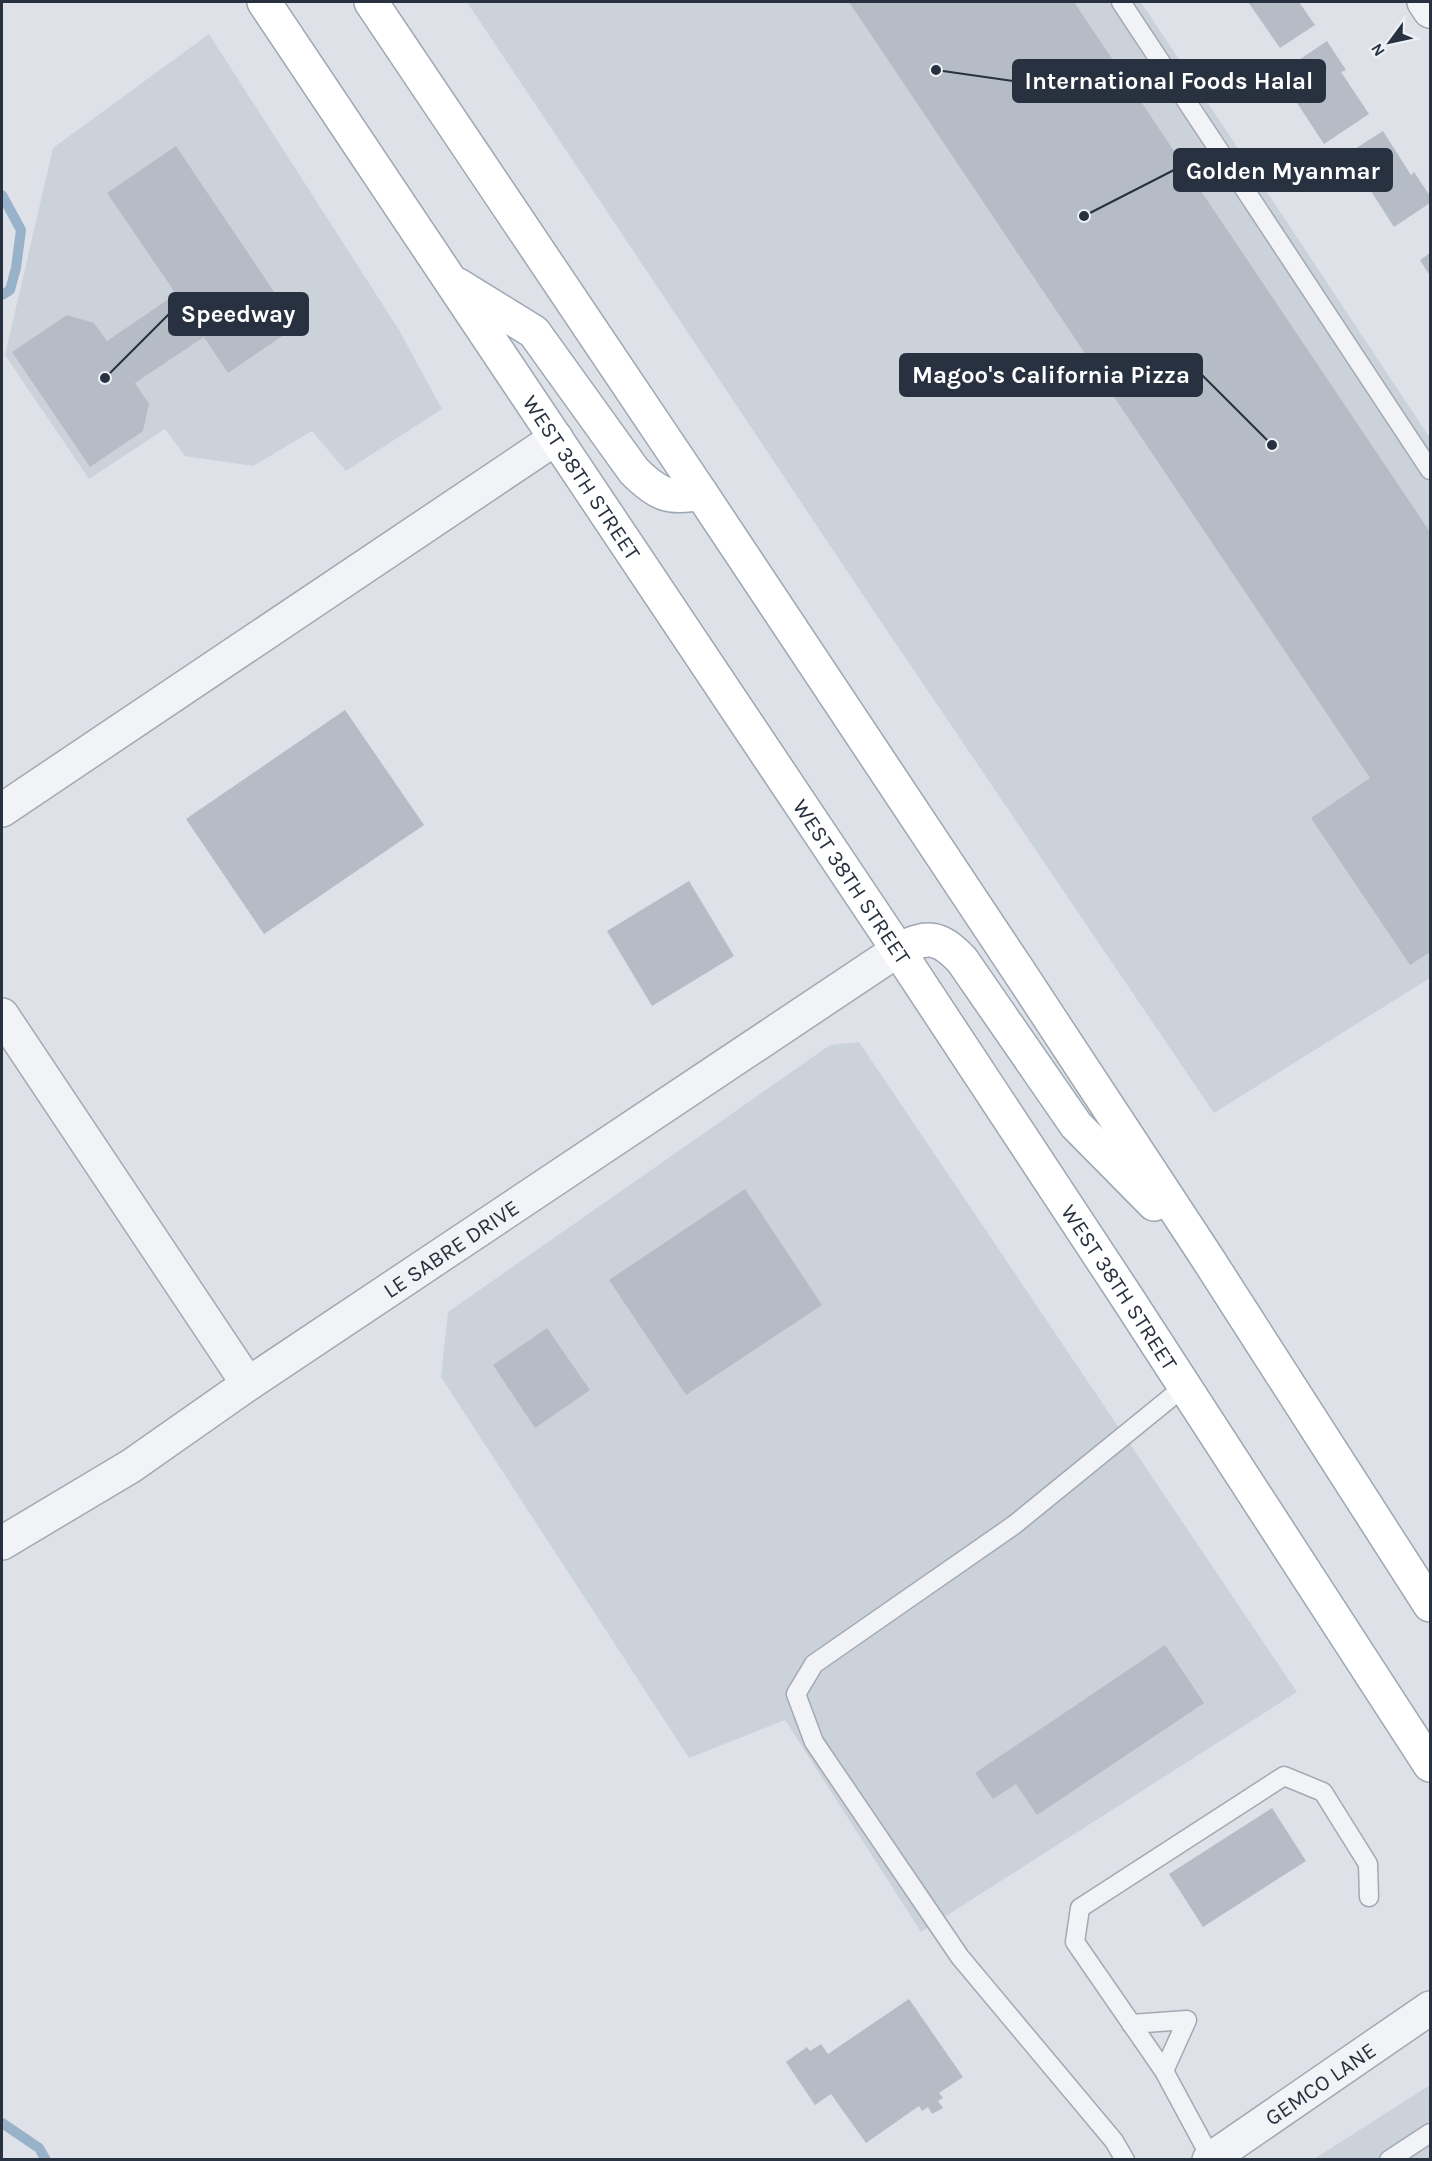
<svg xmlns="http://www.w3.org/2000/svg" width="1432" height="2161" font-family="Karla,sans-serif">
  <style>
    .built { fill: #ccd2da }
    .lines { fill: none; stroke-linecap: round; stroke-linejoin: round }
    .stream { stroke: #98b2c9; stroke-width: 10 }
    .building { fill: #b5bcc5 }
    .service-casing { stroke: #a3a9b2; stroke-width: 21 }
    .minor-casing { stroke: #a3a9b2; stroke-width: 36 }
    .primary-casing { stroke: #9da7b4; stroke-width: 36 }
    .service { stroke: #f1f3f6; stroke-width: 18 }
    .minor { stroke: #f1f3f6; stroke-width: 33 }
    .primary { stroke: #fff; stroke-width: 33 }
    .labels { text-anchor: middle; stroke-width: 6; stroke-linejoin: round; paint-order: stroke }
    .street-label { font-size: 22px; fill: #27313f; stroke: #edf1f5 }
    .leader { fill: none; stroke: #27313f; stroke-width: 2 }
    .callout-dot { fill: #27313f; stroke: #edf1f5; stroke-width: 2 }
    .callout { fill: #27313f; stroke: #27313f; stroke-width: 2 }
    .callout-label { font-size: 24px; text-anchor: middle; font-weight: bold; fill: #fff }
  </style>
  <rect width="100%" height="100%" fill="#dee2e8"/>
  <path class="built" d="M467,2h674l289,436v540l-216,135 -341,-503z
    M209,34l190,296 43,79 -96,62 -34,-40 -59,35 -68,-10 -20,-27 -76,50 -84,-124 48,-207z
    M859,1042l438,650 -376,240 -136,-212 -96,38 -248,-381 7,-65 382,-267z
    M1430,2085v74h-116z"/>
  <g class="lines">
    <path class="stream" d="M2,195l19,35 -5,38 -6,22 -8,5
      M2,2123l37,25 7,12"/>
  </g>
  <path class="building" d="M849,2h225l356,530v420l-20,13 -99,-147 59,-40z
    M1248,2h51l16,23 -35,23z
    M1327,41l19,29 -5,2 28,42 -45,30 -46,-70z
    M1383,131l28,44 3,-3 16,24v7l-36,24 -47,-73z
    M176,146l121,180 -69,47 -24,-36 -69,46 14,21 -6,27 -53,36 -78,-115 55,-37 27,8 13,18 69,-47 -69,-101z
    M1430,253v23l-10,-16z
    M345,710l79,115 -160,109 -78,-115z
    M689,881l45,75 -82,50 -45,-75z
    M745,1189l77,116 -136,90 -77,-115z
    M547,1328l43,62 -55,38 -42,-63z
    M1165,1645l39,58 -167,112 -21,-31 -23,15 -18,-26z
    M1272,1808l34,53 -103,66 -34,-53z
    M909,1999l54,78 -24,16 4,5 -5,3 5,7 -11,6 -4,-7 -6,4 -3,-5 -53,37 -35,-49 -16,11 -29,-43 21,-15 3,4 11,-7 7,10z"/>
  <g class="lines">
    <g class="service-casing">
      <path id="service" d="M1121,2l309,468
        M1131,2024l56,-4 -23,51
        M1125,2160l-11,-19 -154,-184 -146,-215 -18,-48 18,-30 200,-139 171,-139
        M1212,2160l-48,-89 -89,-129 5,-34 204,-132 39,16 45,72 1,33
        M1389,2160l41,-27"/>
    </g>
    <g class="minor-casing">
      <g id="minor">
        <path d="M1424,2l6,9"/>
        <path d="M2,810l554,-372"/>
        <path d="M2,1015l246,369"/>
        <path id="s1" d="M2,1543l129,-77 117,-82 650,-434"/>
        <path id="s2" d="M1209,2160l221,-152"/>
      </g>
    </g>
    <g class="primary-casing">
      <g id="primary">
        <path id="s3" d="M264,2l634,948 228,346 304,469"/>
        <path d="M371,2l330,491 317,477 188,286 224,349"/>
        <path d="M458,285l76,47 100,139c23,23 35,29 67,22"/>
        <path d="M898,950c30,-15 41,-14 64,10l114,165 78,79"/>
      </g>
    </g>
    <use href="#service" class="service"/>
    <use href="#minor" class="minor"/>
    <use href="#primary" class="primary"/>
  </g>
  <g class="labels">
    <g class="street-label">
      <text dy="8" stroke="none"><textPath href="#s3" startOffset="572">WEST 38TH STREET</textPath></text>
      <text dy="8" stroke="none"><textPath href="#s3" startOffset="1058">WEST 38TH STREET</textPath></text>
      <text dy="8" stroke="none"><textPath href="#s1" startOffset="537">LE SABRE DRIVE</textPath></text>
      <text dy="8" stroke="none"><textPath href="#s3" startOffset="1544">WEST 38TH STREET</textPath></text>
      <text dy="8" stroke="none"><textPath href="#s2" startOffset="135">GEMCO LANE</textPath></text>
    </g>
  </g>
  <path class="leader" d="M936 70L1013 81M1084 216L1174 170M105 378L169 314M1272 445L1202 375"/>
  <g class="callout-dot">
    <circle cx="936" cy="70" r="6"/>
    <circle cx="1084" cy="216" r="6"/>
    <circle cx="105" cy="378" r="6"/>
    <circle cx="1272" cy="445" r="6"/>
  </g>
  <g class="callout">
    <rect x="1013" y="60" width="312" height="42" rx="6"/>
    <rect x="1174" y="149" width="218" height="42" rx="6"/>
    <rect x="169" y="293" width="139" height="42" rx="6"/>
    <rect x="900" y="354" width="302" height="42" rx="6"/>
  </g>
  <g class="callout-label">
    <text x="1169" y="89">International Foods Halal</text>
    <text x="1283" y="179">Golden Myanmar</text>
    <text x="238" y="322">Speedway</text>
    <text x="1051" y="383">Magoo's California Pizza</text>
  </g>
  <rect width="1432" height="2161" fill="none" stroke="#27313f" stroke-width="6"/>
  <g transform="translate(1390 42) rotate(237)" stroke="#edf1f5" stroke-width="4.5" paint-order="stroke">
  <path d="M0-4.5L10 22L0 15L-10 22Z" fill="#27313f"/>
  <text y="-9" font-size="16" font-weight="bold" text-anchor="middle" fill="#27313f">N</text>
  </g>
</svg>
